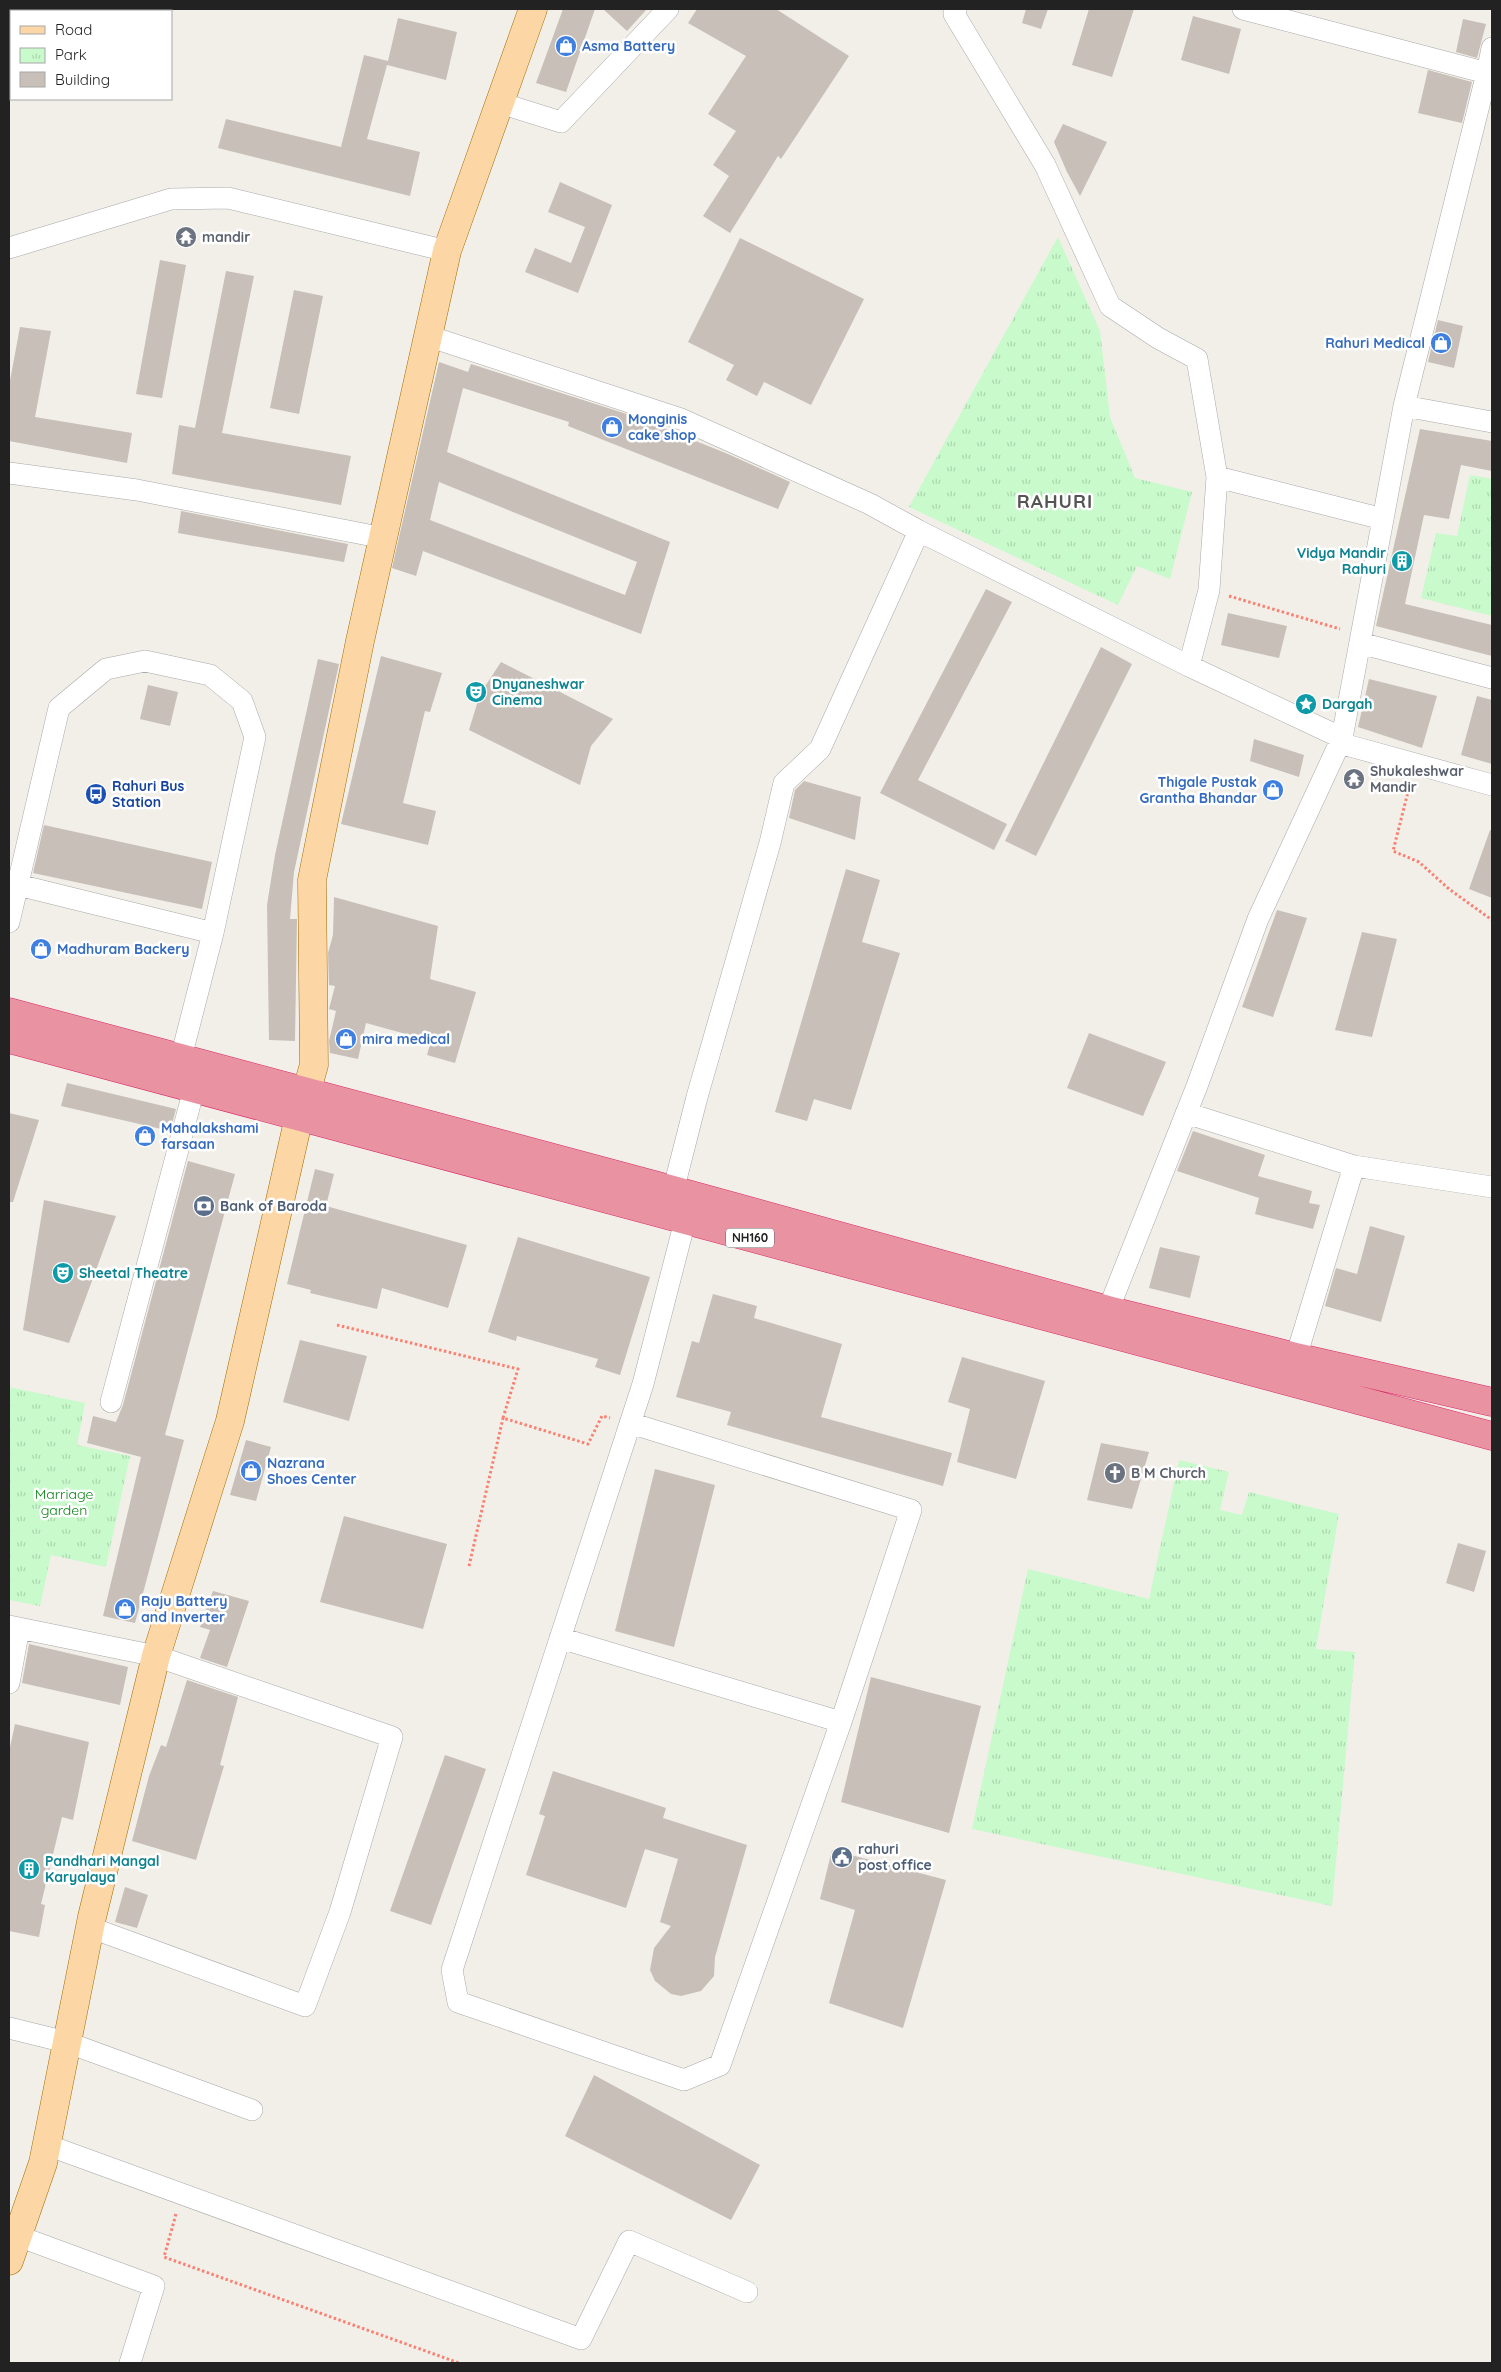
<svg xmlns="http://www.w3.org/2000/svg" width="1501" height="2372" font-family="Quicksand,sans-serif">
  <style>
    .park { fill: url(#park-tufts) }
    .building { fill: #c7bfb8; fill-rule: evenodd }
    .lines { fill: none; stroke-linecap: round; stroke-linejoin: round }
    .minor-casing { stroke: #a9a9a9; stroke-width: 22 }
    .major-casing { stroke: #a06b00; stroke-width: 29 }
    .highway-casing { stroke: #dc2a67; stroke-width: 29 }
    .path { stroke: #fa8072; stroke-width: 3; stroke-dasharray: 2.5 2.5; stroke-linecap: butt }
    .minor { stroke: #fff; stroke-width: 21 }
    .major { stroke: #fcd6a4; stroke-width: 28 }
    .highway { stroke: #e892a2; stroke-width: 28 }
    .labels { text-anchor: middle; stroke-width: 5; stroke-linejoin: round; paint-order: stroke }
    .shield { fill: #fff; stroke: #646464; stroke-width: 1 }
    .shield-label { font-size: 12px; font-weight: bold; fill: #222 }
    .shop-label { font-size: 14px; font-weight: bold; fill: #366cbe; stroke: #fff; text-anchor: start }
    .worship-label { font-size: 14px; font-weight: bold; fill: #5b616d; stroke: #fff; text-anchor: start }
    .culture-label { font-size: 14px; font-weight: bold; fill: #0d838f; stroke: #fff; text-anchor: start }
    .transit-label { font-size: 14px; font-weight: bold; fill: #164399; stroke: #fff; text-anchor: start }
    .service-label { font-size: 14px; font-weight: bold; fill: #4e5e75; stroke: #fff; text-anchor: start }
    .park-label { font-size: 14px; fill: #0c8416; stroke: #fff }
    .district-label { font-size: 19px; font-weight: bold; letter-spacing: 1px; fill: #555; stroke: #fff }
  </style>
  <defs>
    <pattern id="park-tufts" width="24" height="20" patternUnits="userSpaceOnUse" patternTransform="scale(1.25)"><rect width="24" height="20" fill="#c8facc"/><path d="M3 7l-1-3M5 7V3M7 7l1-3M15 17l-1-3M17 17v-4M19 17l1-3" fill="none" stroke="#acd6af"/></pattern>
  </defs>
  <rect width="100%" height="100%" fill="#f2efe9"/>
  <path class="park" d="M1058,237l42,94 10,86 25,61 57,14 -22,87 -33,-13 -19,39 -209,-98z
    M1470,475l22,4v137l-71,-18 15,-65 21,3z
    M9,1387l76,16 -8,42 53,11 -24,111 -55,-12 -11,51 -31,-6z
    M1179,1460l50,12 -9,38 22,5 7,-23 90,22 -23,135 39,3 -23,254 -360,-77 56,-260 121,30z"/>
  <path class="building" d="M563,9h32l-29,83 -30,-9z
    M603,9h44l-20,22z
    M697,9h79l73,47 -68,103 -3,-3 -48,77 -27,-17 26,-40 -16,-11 23,-34 -28,-17 38,-58 -58,-33z
    M1026,9h22l-7,20 -19,-6z
    M1089,9h45l-22,68 -40,-12z
    M1193,16l48,13 -12,45 -48,-14z
    M398,18l59,14 -11,48 -59,-15 -20,74 53,13 -10,44 -192,-48 8,-29 115,28 23,-92 24,6z
    M1463,19l23,5 -9,34 -21,-6z
    M1428,70l44,12 -10,41 -44,-10z
    M1063,124l44,18 -27,54 -13,-24 -13,-30z
    M560,182l52,23 -34,88 -53,-21 10,-24 36,15 14,-36 -37,-15z
    M740,238l124,61 -53,106 -47,-23 -7,14 -31,-16 8,-15 -46,-23z
    M160,260l26,5 -24,133 -26,-4z
    M226,271l28,5 -32,157 129,23 -10,49 -169,-31 7,-49 16,3z
    M294,290l29,6 -24,118 -29,-6z
    M1438,320l25,6 -9,42 -26,-6z
    M20,327l31,4 -16,86 97,16 -5,30 -118,-22v-55z
    M439,362l29,10 3,-8 165,53 92,37 62,28 -12,27 -210,-83 1,-4 -106,-34 -16,64 223,90 -29,92 -218,-83 -7,25 -24,-8zM439,482l198,80 -12,33 -195,-75z
    M1420,429l72,12v30l-31,-6 -12,54 -25,-4 -19,89 87,21v31l-116,-30z
    M181,511l167,33 -4,18 -166,-29z
    M986,589l26,13 -94,178 89,44 -13,26 -114,-57z
    M1228,613l59,13 -8,32 -58,-13z
    M1101,647l31,17 -96,192 -31,-15z
    M381,656l61,17 -12,39 -5,-1 -22,92 33,8 -8,34 -87,-21z
    M318,659l21,5 -45,208 -4,47h7l-2,122 -26,-1 -2,-135 8,-50z
    M501,662l112,57 -22,27 -11,39 -111,-55 11,-36z
    M1369,679l68,17 -15,52 -64,-21z
    M148,685l30,7 -8,34 -30,-7z
    M1477,696l15,4v64l-31,-9z
    M1254,739l50,16 -5,22 -49,-16z
    M804,781l57,16 -6,43 -66,-22 6,-28z
    M44,825l168,37 -10,47 -169,-36z
    M1490,830l2,1v67l-23,-9z
    M846,869l34,11 -18,62 38,11 -49,157 -37,-11 -7,22 -32,-9z
    M334,897l104,29 -8,53 46,13 -21,71 -28,-8 4,-14 -65,-18 -8,36 -28,-6 -1,-12 7,-30 -7,-2 6,-23 -6,-1 -1,-32 5,-18z
    M1277,910l30,8 -34,99 -31,-10z
    M1362,932l35,7 -25,98 -37,-7z
    M1089,1033l77,29 -23,54 -76,-28z
    M67,1083l109,26 -6,22 -109,-25z
    M9,1113l30,7 -26,82h-4z
    M1193,1131l72,24 -7,21 54,15 -3,12 11,2 -7,24 -58,-15 4,-16 -82,-27z
    M188,1161l47,13 -70,261 19,5 -49,183 -32,-7 38,-159 -54,-14 6,-27 23,6 7,-17z
    M315,1169l19,5 -8,32 141,39 -19,63 -66,-20 -5,21 -67,-16 1,-3 -24,-6z
    M44,1200l72,16 -47,127 -46,-13z
    M1370,1226l35,10 -24,86 -56,-16 11,-38 21,6z
    M518,1237l132,40 -30,98 -25,-8 3,-8 -81,-23 -1,5 -28,-9z
    M1160,1247l40,9 -10,42 -41,-10z
    M713,1294l44,12 -3,12 88,26 -21,73 131,36 -9,33 -216,-61 4,-13 -55,-15 16,-56 7,2z
    M300,1340l67,16 -18,65 -66,-19z
    M962,1357l83,24 -29,98 -59,-17 13,-53 -22,-7z
    M246,1440l25,7 -15,54 -26,-6z
    M1101,1443l48,9 -17,57 -45,-9z
    M655,1469l60,16 -41,162 -59,-16z
    M344,1516l103,28 -24,85 -103,-27z
    M1458,1543l28,8 -12,41 -28,-9z
    M213,1591l36,10 -22,66 -27,-9 10,-28 -10,-3z
    M29,1644l99,23 -8,38 -98,-22z
    M871,1677l110,29 -32,127 -108,-31z
    M187,1680l51,17 -18,68 4,1 -28,94 -64,-19 17,-65 12,-31 5,2z
    M15,1724l74,18 -16,78 -11,-3 -21,87 4,1 -6,32 -30,-6v-179z
    M445,1755l41,14 -55,156 -41,-14z
    M553,1771l113,37 -3,10 84,27 -32,112 -1,19 -13,15 -20,5 -10,-2 -16,-13 -5,-11 4,-22 17,-22 -11,-4 18,-63 -33,-10 -19,59 -100,-33 19,-59 -6,-2z
    M832,1850l114,30 -43,148 -74,-25 26,-93 -35,-11z
    M125,1887l23,8 -11,33 -22,-6z
    M594,2075l166,90 -29,55 -166,-84z"/>
  <g class="lines">
    <g class="minor-casing">
      <path id="minor" d="M956,9l-2,5 91,151 65,141 48,32 39,21 20,118 -8,113 -20,76 153,72 41,-219 -166,-42
        M1243,9l244,64 5,-25
        M500,103l61,19 107,-113
        M9,248l162,-49 57,-1 219,53
        M428,336l253,83 189,85 49,27 270,135
        M1404,406l88,16
        M9,473l128,17 247,48
        M1383,519l21,-113 83,-333h5
        M1360,643l132,35
        M1339,743l153,42
        M18,885l195,48
        M9,922l50,-214 47,-39 39,-8 65,14 32,26 13,36 -42,196 -36,140
        M1186,1113l168,53 -58,191
        M1354,1166l138,21
        M670,1203l27,-106 73,-254 14,-60 36,-34 99,-218
        M685,1221l-42,163 -191,586 6,32 226,78 36,-15 121,-343
        M1103,1323l94,-237 61,-167 84,-181
        M111,1402l87,-328
        M9,1626l147,30 236,81 -52,175 -35,94 -216,-79
        M560,1638l281,84 70,-212 -281,-87
        M9,1683l10,-55
        M9,2028l57,14 186,68
        M47,2145l534,194 48,-98 118,51
        M18,2236l136,50 -24,77"/>
    </g>
    <g class="major-casing">
      <path id="major" d="M9,2261l34,-98 49,-246 64,-261 74,-235 69,-304 15,-52 -2,-185 48,-239 87,-390 86,-242"/>
    </g>
    <g class="highway-casing">
      <path id="highway" d="M9,1012l664,178 435,120 188,47 196,45
        M9,1039l1483,397"/>
    </g>
    <path class="path" d="M1229,596l111,33
      M1410,784l-17,67 26,11 30,27 43,31
      M337,1325l181,44 -15,49 85,26 14,-28 8,2
      M469,1566l34,-148
      M176,2214l-12,43 295,106"/>
    <use href="#minor" class="minor"/>
    <use href="#major" class="major"/>
    <use href="#highway" class="highway"/>
  </g>
  <defs>
    <g id="shop-disc" transform="scale(1.125)"><circle r="9.5" fill="#3f7fe0" stroke="#fff"/><path d="M-5-2.5h2.3a2.7 3.5 0 0 1 5.4 0H5L5.5 6h-11ZM-1.5-2.5h3a1.5 2.3 0 0 0-3 0Z" fill="#fff"/></g>
    <g id="temple-disc" transform="scale(1.125)"><circle r="9.5" fill="#6b7280" stroke="#fff"/><path d="M0-6L5-2H3V0L6.5 2.5H4V6H1.5V3h-3V6H-4V2.5H-6.5L-3 0V-2H-5Z" fill="#fff"/></g>
    <g id="building-disc" transform="scale(1.125)"><circle r="9.5" fill="#0f9aa8" stroke="#fff"/><path d="M-4-6H4V6H1V3H-1V6H-4ZM-2.5-4.3h1.7v1.8h-1.7ZM.8-4.3h1.7v1.8H.8ZM-2.5-1h1.7V.8h-1.7ZM.8-1h1.7V.8H.8Z" fill="#fff"/></g>
    <g id="theatre-disc" transform="scale(1.125)"><circle r="9.5" fill="#0f9aa8" stroke="#fff"/><path d="M-5-5.5Q0-4 5-5.5V0Q5 5 0 6Q-5 5-5 0ZM-3.3-2.5H-1v1.5H-3.3ZM1-2.5H3.3v1.5H1ZM-2.8 1Q0 5.5 2.8 1Z" fill="#fff"/></g>
    <g id="sight-disc" transform="scale(1.125)"><circle r="9.5" fill="#0f9aa8" stroke="#fff"/><path d="M0-6L1.8-2.2L6-1.7L2.9 1.2L3.7 5.4L0 3.3L-3.7 5.4L-2.9 1.2L-6-1.7L-1.8-2.2Z" fill="#fff"/></g>
    <g id="bus-disc" transform="scale(1.125)"><circle r="9.5" fill="#1a4fb4" stroke="#fff"/><path d="M-5-6H5V4H4V6H2V4H-2V6H-4V4H-5ZM-3.5-4V0h7V-4ZM-3.5 1.2v1.5H-2V1.2ZM2 1.2v1.5H3.5V1.2Z" fill="#fff"/></g>
    <g id="bank-disc" transform="scale(1.125)"><circle r="9.5" fill="#5c6f8a" stroke="#fff"/><path d="M-6-4H6V4H-6ZM0-2.3a2.3 2.3 0 1 0 0 4.6a2.3 2.3 0 1 0 0-4.6Z" fill="#fff"/></g>
    <g id="church-disc" transform="scale(1.125)"><circle r="9.5" fill="#6b7280" stroke="#fff"/><path d="M-1.2-6h2.4v3.5h3.3v2.4h-3.3V6h-2.4V-.1h-3.3v-2.4h3.3Z" fill="#fff"/></g>
    <g id="civic-disc" transform="scale(1.125)"><circle r="9.5" fill="#5c6f8a" stroke="#fff"/><path d="M-.6-6.5H3V-4.5H.6V-3L4-1V1h2V6H-6V1h2V-1L-.6-3ZM-1.2 2.5V6h2.4V2.5Z" fill="#fff"/></g>
  </defs>
  <g fill-rule="evenodd">
    <use href="#shop-disc" x="566" y="46"/>
    <use href="#temple-disc" x="186" y="237"/>
    <use href="#shop-disc" x="1441" y="343"/>
    <use href="#shop-disc" x="612" y="427"/>
    <use href="#building-disc" x="1402" y="561"/>
    <use href="#theatre-disc" x="476" y="692"/>
    <use href="#sight-disc" x="1306" y="704"/>
    <use href="#temple-disc" x="1354" y="779"/>
    <use href="#shop-disc" x="1273" y="790"/>
    <use href="#bus-disc" x="96" y="794"/>
    <use href="#shop-disc" x="41" y="949"/>
    <use href="#shop-disc" x="346" y="1039"/>
    <use href="#shop-disc" x="145" y="1136"/>
    <use href="#bank-disc" x="204" y="1206"/>
    <use href="#theatre-disc" x="63" y="1273"/>
    <use href="#shop-disc" x="251" y="1471"/>
    <use href="#church-disc" x="1115" y="1473"/>
    <use href="#shop-disc" x="125" y="1609"/>
    <use href="#civic-disc" x="842" y="1857"/>
    <use href="#building-disc" x="29" y="1869"/>
  </g>
  <g class="labels">
    <rect class="shield" x="726" y="1228.5" width="48" height="19" rx="4"/>
    <g class="shield-label">
      <text x="750" y="1242">NH160</text>
    </g>
    <g class="shop-label">
      <text x="582" y="51">Asma Battery</text>
      <text x="1425" y="348" text-anchor="end">Rahuri Medical</text>
      <text x="628" y="424">Monginis<tspan x="628" dy="16">cake shop</tspan></text>
      <text x="1257" y="787" text-anchor="end">Thigale Pustak<tspan x="1257" dy="16">Grantha Bhandar</tspan></text>
      <text x="57" y="954">Madhuram Backery</text>
      <text x="362" y="1044">mira medical</text>
      <text x="161" y="1133">Mahalakshami<tspan x="161" dy="16">farsaan</tspan></text>
      <text x="267" y="1468">Nazrana<tspan x="267" dy="16">Shoes Center</tspan></text>
      <text x="141" y="1606">Raju Battery<tspan x="141" dy="16">and Inverter</tspan></text>
    </g>
    <g class="worship-label">
      <text x="202" y="242">mandir</text>
      <text x="1370" y="776">Shukaleshwar<tspan x="1370" dy="16">Mandir</tspan></text>
      <text x="1131" y="1478">B M Church</text>
    </g>
    <g class="culture-label">
      <text x="1386" y="558" text-anchor="end">Vidya Mandir<tspan x="1386" dy="16">Rahuri</tspan></text>
      <text x="492" y="689">Dnyaneshwar<tspan x="492" dy="16">Cinema</tspan></text>
      <text x="1322" y="709">Dargah</text>
      <text x="79" y="1278">Sheetal Theatre</text>
      <text x="45" y="1866">Pandhari Mangal<tspan x="45" dy="16">Karyalaya</tspan></text>
    </g>
    <g class="transit-label">
      <text x="112" y="791">Rahuri Bus<tspan x="112" dy="16">Station</tspan></text>
    </g>
    <g class="service-label">
      <text x="220" y="1211">Bank of Baroda</text>
      <text x="858" y="1854">rahuri<tspan x="858" dy="16">post office</tspan></text>
    </g>
    <g class="park-label">
      <text x="64" y="1499">Marriage<tspan x="64" dy="16">garden</tspan></text>
    </g>
    <g class="district-label">
      <text x="1055" y="508">RAHURI</text>
    </g>
  </g>
  <rect width="1501" height="2372" fill="none" stroke="#222222" stroke-width="20"/>
  <rect x="10" y="10" width="162" height="90" fill="#ffffff" stroke="#a7a7a7"/>
  <rect x="20" y="26" width="25" height="8" fill="#fcd6a4" stroke="#a7a7a7"/>
  <text x="55" y="35" font-size="15" fill="#222222">Road</text>
  <rect x="20" y="48" width="25" height="15" fill="url(#park-tufts)" stroke="#a7a7a7"/>
  <text x="55" y="60" font-size="15" fill="#222222">Park</text>
  <rect x="20" y="72" width="25" height="15" fill="#c7bfb8" stroke="#a7a7a7"/>
  <text x="55" y="85" font-size="15" fill="#222222">Building</text>
</svg>
